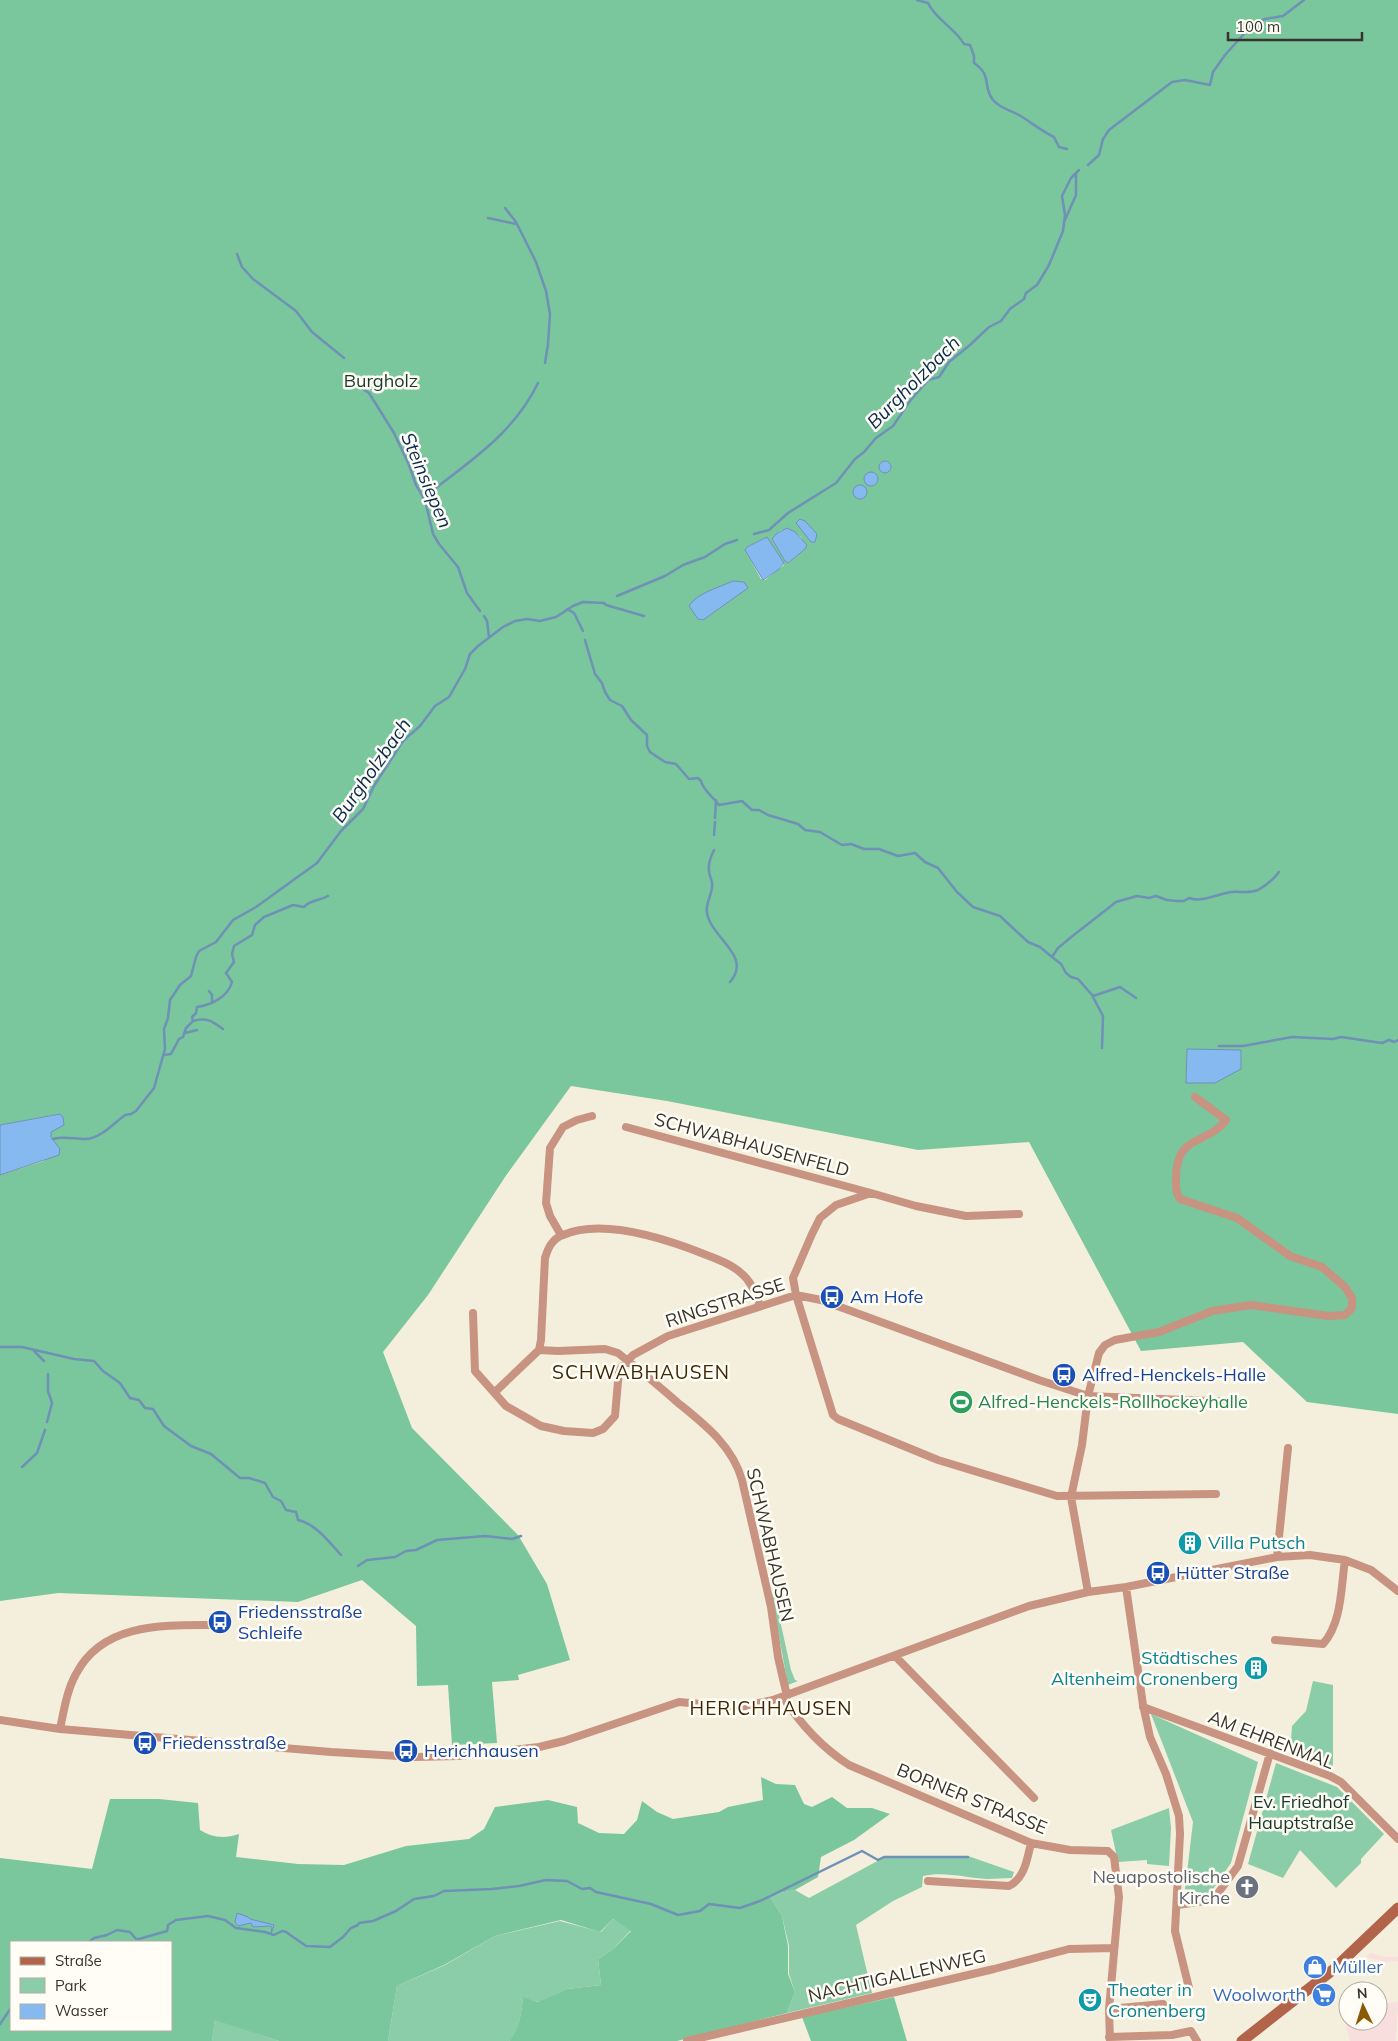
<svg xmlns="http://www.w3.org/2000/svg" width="1398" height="2041" font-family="Mulish,sans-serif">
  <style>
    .commercial { fill: #f9dede }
    .green { fill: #8acda8 }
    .forest { fill: #7ac69d; fill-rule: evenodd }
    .water { fill: #87b9f1; stroke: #6f91b6 }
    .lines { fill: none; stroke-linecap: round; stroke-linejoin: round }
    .stream { stroke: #6f91b6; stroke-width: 2.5 }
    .minor { stroke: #c89380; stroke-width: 8 }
    .secondary { stroke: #b16449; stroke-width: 11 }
    .labels { text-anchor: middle; stroke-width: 5; stroke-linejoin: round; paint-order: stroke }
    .park-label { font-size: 18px; fill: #193b2a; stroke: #fffdf5 }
    .street-label { font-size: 18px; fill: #36342d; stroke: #fffdf5 }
    .transit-label { font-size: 18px; fill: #164399; stroke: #fffdf5; text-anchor: start }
    .leisure-label { font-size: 18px; fill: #27864d; stroke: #fffdf5; text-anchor: start }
    .culture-label { font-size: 18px; fill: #0d838f; stroke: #fffdf5; text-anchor: start }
    .worship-label { font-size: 18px; fill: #5b616d; stroke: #fffdf5; text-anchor: end }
    .shop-label { font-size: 18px; fill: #366cbe; stroke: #fffdf5; text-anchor: start }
    .water-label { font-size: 19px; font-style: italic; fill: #072a4e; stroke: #fffdf5 }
    .neighbourhood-label { font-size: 19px; letter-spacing: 1px; fill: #3e2602; stroke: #fffdf5 }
  </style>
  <rect width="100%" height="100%" fill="#f4efdd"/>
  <path class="commercial" d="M1370,1953l15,4h13v4l-13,1 -19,-5z
    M1398,2002l-2,39h-46l-8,-30 6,-1v11h30v-17z"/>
  <path class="green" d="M774,1593l17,77 4,10 3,1 -10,4 -17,-91z
    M1313,1681l20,4v82l-43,-13 2,-28 14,-15z
    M1151,1714l107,48 -27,101 -22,32 -24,-6 8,-67z
    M1276,1763l61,24 47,47 -23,25v4l-25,25 -36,-38 -17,28 -35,-14z
    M1169,1808l2,20 -2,38 -22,-2v-4l-29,2 -7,-32z
    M968,1856l46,16 -2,6c-8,0 -17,1 -25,1 -21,-1 -42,-8 -64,-3l-1,11 -29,14 -37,24 16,68 -85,20 8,-21 -6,-18v-28l-7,-30 -13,-21 26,-5 14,8 74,-40z
    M613,1919l18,11 -18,19 -15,10 3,26 -34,4 -28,13 -16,-4c-2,16 -3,31 -14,43h-121l9,-55 48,-21 50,-29 65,-15 41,11z
    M215,2019l64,22h-67z"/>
  <path class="forest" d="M0,0h1398v1414l-91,-12 -64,-60 -102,9 -112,-209 -111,8 -251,-49 -96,-15 -66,91 -77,118 -45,57 29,76 106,107 29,49 23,76 -52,15 1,5 -27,2 5,61 -45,2 -4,-60 -31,1 -1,-60 -54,-46 -64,22 -240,-9 -58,8v-426l44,-14 7,-24 -1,-5 9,-18 -59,11zM787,529l14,8 4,12 -17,14 -3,-2 -13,-22 8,-8zM763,539l21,26 -19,15 -4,-1 -16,-29 2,-3zM1187,1050h54v18l-55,15z
    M761,1777l15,7 19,1 9,19 8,3 20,-10 15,11h25l18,6 -36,26 -33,17 -3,20 -23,13 -26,5 13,21 6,30v28l7,18 -8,21 -110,28h-168c11,-13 12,-27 14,-44l15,5 29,-13 34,-4 -3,-26 15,-10 18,-18 -18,-12 -13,13 -39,-12 -66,16 -51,29 -47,21 -9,55h-109l-64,-21 -3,21h-212v-183l92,11 18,-70h49l39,4 2,27c12,8 25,9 39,4l-3,23 62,7 46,1 62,-19 63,-7 15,-10 11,-22 53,-7 29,7 1,16 21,10 25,1 13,-14 5,-19 15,11 16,7 46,-7 9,-5 35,-7zM11,1942h160v88h-160z
    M894,1997l13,44h-96l-9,-24z"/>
  <path class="water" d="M879 467a6 6 0 1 1 12 0a6 6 0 1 1-12 0Z
    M864 479a7 7 0 1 1 14 0a7 7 0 1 1-14 0Z
    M853 492a7 7 0 1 1 14 0a7 7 0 1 1-14 0Z
    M800,519l5,2 12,13 -2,8h-4l-15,-19z
    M787,528l8,4 12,13 -2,4 -17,14 -3,-2 -13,-22 4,-5z
    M767,537l17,26 -6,7 -15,10 -18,-30 2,-3z
    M733,581l11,1 4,6 -45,32 -5,-1 -9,-13c8,-13 31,-19 44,-25z
    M1187,1049l54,1v19l-26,14h-29z
    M60,1114l3,3 1,8 -13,7v5l9,12 -1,6 -59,20v-50z
    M237,1913l11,4 2,2 24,6 -3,9 1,-7 -2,-1 -17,1 -2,-4 -13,3 -3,-4z"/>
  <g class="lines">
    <path class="stream" d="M917,0l11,3c8,17 27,25 36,41l6,1 4,11v7c19,13 8,23 19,37 7,8 16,10 24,14 13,7 24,17 37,23l5,10 8,2
      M1088,165l11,-10 4,-16 6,-9 63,-48 13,-2 25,5 3,-13 12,-17 27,-30 13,-6 18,-3 21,-16
      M505,208l11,14 20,40 10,29 4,23 -2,30 -3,19
      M488,218l28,6
      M1065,220l11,-25v-21
      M237,254l5,13 11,12 43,32 16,21 32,26
      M360,387l9,6 25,40 15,32 7,20 9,15 8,34 6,10 19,23 9,26 13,18
      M423,498c44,-35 90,-63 115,-115
      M754,534l15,-4 19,-17 48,-30 19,-24 9,-7 12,-14 17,-12 17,-25 18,-21 11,-3 10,-15 21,-17 19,-18 12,-6 9,-12 14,-10 2,-6 11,-8 12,-20 14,-34 2,-16 -3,-19 9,-18 8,-8
      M617,596l48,-20 18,-11 22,-8 20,-13 12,-4
      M567,609l7,4 9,18
      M484,616l3,5 2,16
      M585,640l10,34 7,9 3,9 5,8 12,6 9,14 16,15v11l3,6 15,10 11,2 13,15 9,-1 3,3c2,9 13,17 18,24l23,-4 10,9h7l9,5 30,9 7,6 15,2 22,13 9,-1 13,5h15l19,7 17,-3 10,9 13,6 19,24 16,15 27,9 28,26 12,5 12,10 9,7 5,9 5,4 7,2 15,17 27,-9 16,11
      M715,818l1,-18
      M714,835l1,-13
      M714,850c-4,8 -7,16 -4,26 1,3 3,7 2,11 -1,11 -8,18 -4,30 6,22 44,40 22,65
      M1052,957l6,-9 12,-10 46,-36 21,-6 12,2 7,-2 11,4 10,1h7l5,-3c13,5 28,-4 42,-6 10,-1 17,2 27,-2 9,-5 15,-10 21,-18
      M209,991l3,4v8
      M1093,997l10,19 -1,32
      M193,1021c14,-4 19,0 30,8
      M185,1033l12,-3
      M1219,1046h24l49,-9 41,2 8,-2 41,6 7,-3 5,2 4,-2
      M164,1055l7,-1 8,-15 4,-2 3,-9 7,-7 -1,-4 4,-4 1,-6c14,-2 31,-10 35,-25l-6,-9 8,-11 -2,-8 2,-8 18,-11 3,-10 9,-8 29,-12 11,2c6,-7 15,-6 24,-11
      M53,1139c10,-3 21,0 32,0 15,0 29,-16 40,-24l6,-1 5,-3 18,-23 11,-39 -1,-20 4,-11 2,-18 10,-15 11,-9 5,-19 3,-6 17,-9 17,-22 23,-13 61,-44 24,-32 22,-22 11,-23 29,-45 17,-15 15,-20 14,-9 16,-28 5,-15 8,-8 25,-19 12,-6 12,-2 13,2 16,-4 17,-11 10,-4 21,1 2,2 38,11
      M0,1347h22l52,12 20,2 9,10 17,12 10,15 9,2 6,8 8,1 11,17 27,20 20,8 29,24h9l16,5 8,14 8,4 5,9 10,2 2,8c18,4 31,22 43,35
      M34,1351l10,10
      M47,1422l5,-19 -4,-12v-17
      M22,1467l15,-14 8,-23
      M358,1566l9,-6 28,-3 11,-6 10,-1 21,-10 48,-4 27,3 9,-3
      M89,1942l5,-4 13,-3 10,-5 13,2 6,7h3l28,-8 1,-6 8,-5 32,-4 17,4 11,8 29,4 9,3 8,-4 4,1 20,14 24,1 13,-10 8,-9 7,-3 1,-2 14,-2 23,-10 18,-12 20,-3 10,-5 48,-2 27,-3 27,-6 21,1 15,8 8,-1 6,4 55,12 27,11 22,-4 9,-7 31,4 20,-7 102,-50 16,9 6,-3h84
      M0,2024l11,-16"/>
    <path class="minor" d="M626,1127l245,66
      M1019,1214l-53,2 -50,-10 -45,-13 -35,12 -16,13 -8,16 -19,44 3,17 37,120 5,4 100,41 119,36 159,-2
      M561,1235l-11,-19 -4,-13 4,-55 13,-21 14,-7 15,-4
      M473,1313l2,58 31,35 35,20 23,5 29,2 10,-4 12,-13 4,-46 14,-15 35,-19 128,-41 25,5 218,80 49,16 145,6
      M539,1350l19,1 47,-2 13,4c20,16 40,32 59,49 27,22 55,43 65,78l29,127 7,50 9,39
      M495,1392l44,-42 2,-10 4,-82c3,-10 7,-19 18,-23 39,-17 103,4 141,19 13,5 27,10 37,19 11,9 14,20 19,33
      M1277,1557l11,-109
      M1126,1587l17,118 7,32 16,37 13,42 1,18 -5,97 14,57
      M1088,1592l-17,-95 11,-52 6,-49 11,-43 6,-8 10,-5 44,-8 53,-21 39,-6 77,11 17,-1 7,-7v-10l-7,-11 -23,-20 -32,-11 -53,-38 -57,-19c-5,-8 -4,-13 -4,-22 1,-44 30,-31 50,-57l-31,-23
      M1275,1640l48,4c19,-21 18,-57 22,-84
      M895,1656l139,142
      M783,1697c18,28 38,50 66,68l182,78 39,7 38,1 6,6 5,40 -10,112 1,32
      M1143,1707l187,69 11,6 57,57
      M0,1720l60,9 59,5 212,18 84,5 44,-1 80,-9 25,-6 115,-39 55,5 11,-1 28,-6 256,-94 59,-14 38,-5 151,-30 33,-2 35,5 26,10 27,21
      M60,1729c4,-19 7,-39 16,-55 29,-56 98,-48 151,-49
      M928,1881l81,5c16,-8 18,-27 22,-43
      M1177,1905l36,-5 25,-34 32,-113
      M1109,2009l54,-5
      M1109,2037l63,-2 19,-4 6,10
      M687,2041l307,-72 75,-20 45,-1"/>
    <path class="secondary" d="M1242,2041l92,-72 64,-61"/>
  </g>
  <defs>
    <g id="bus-disc" transform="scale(1.25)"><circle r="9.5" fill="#1a4fb4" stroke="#fffdf5"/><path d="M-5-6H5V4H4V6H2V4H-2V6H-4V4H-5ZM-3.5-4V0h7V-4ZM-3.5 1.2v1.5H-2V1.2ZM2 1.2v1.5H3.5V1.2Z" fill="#fff"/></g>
    <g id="stadium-disc" transform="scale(1.25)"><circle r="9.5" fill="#2e9e5b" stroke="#fffdf5"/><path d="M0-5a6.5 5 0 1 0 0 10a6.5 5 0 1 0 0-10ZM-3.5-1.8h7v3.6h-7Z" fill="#fff"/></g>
    <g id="building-disc" transform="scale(1.25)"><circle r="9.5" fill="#0f9aa8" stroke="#fffdf5"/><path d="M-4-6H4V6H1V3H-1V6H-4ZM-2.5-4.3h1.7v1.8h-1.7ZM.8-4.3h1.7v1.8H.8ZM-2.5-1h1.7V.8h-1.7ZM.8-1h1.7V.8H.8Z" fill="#fff"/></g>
    <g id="church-disc" transform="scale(1.25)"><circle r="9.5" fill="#6b7280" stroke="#fffdf5"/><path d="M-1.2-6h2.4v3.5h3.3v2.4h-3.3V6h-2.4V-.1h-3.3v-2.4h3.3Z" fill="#fff"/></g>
    <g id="shop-disc" transform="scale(1.25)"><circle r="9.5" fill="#3f7fe0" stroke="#fffdf5"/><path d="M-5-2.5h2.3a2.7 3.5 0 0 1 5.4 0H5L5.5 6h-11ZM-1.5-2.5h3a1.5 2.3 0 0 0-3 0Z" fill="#fff"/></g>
    <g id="supermarket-disc" transform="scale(1.25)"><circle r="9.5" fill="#3f7fe0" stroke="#fffdf5"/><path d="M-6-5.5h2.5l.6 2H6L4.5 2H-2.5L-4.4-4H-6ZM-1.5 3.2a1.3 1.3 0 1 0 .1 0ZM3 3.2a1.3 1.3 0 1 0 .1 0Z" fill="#fff"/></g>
    <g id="theatre-disc" transform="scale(1.25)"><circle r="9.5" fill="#0f9aa8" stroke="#fffdf5"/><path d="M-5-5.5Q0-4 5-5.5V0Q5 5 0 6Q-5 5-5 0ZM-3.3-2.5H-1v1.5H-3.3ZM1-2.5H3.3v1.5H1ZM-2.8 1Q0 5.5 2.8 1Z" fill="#fff"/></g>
  </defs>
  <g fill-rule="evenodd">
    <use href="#bus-disc" x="832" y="1297"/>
    <use href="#bus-disc" x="1064" y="1375"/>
    <use href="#stadium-disc" x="961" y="1402"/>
    <use href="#building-disc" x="1190" y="1543"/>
    <use href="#bus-disc" x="1158" y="1573"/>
    <use href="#bus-disc" x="220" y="1622"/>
    <use href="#building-disc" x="1256" y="1668"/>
    <use href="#bus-disc" x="145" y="1743"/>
    <use href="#bus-disc" x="406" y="1751"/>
    <use href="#church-disc" x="1247" y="1887"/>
    <use href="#shop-disc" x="1315" y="1967"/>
    <use href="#supermarket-disc" x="1324" y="1995"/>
    <use href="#theatre-disc" x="1090" y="2000"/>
  </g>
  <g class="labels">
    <g class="park-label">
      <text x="381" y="387">Burgholz</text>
      <text x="1301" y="1808">Ev. Friedhof<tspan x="1301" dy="21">Hauptstraße</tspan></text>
    </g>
    <g class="street-label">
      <text transform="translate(752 1145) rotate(15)" y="6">SCHWABHAUSENFELD</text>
      <text transform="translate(725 1303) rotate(-18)" y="6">RINGSTRASSE</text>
      <text transform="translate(770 1545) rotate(77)" y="6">SCHWABHAUSEN</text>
      <text transform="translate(1271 1740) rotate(21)" y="6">AM EHRENMAL</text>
      <text transform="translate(972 1799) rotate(22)" y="6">BORNER STRASSE</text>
      <text transform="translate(897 1976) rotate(-13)" y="6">NACHTIGALLENWEG</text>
    </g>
    <g class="transit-label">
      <text x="850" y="1303">Am Hofe</text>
      <text x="1082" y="1381">Alfred-Henckels-Halle</text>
      <text x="1176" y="1579">Hütter Straße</text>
      <text x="238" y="1618">Friedensstraße<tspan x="238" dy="21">Schleife</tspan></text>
      <text x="162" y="1749">Friedensstraße</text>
      <text x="424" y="1757">Herichhausen</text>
    </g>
    <g class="leisure-label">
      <text x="978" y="1408">Alfred-Henckels-Rollhockeyhalle</text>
    </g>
    <g class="culture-label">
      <text x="1208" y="1549">Villa Putsch</text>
      <text x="1238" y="1664" text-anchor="end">Städtisches<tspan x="1238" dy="21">Altenheim Cronenberg</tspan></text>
      <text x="1108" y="1996">Theater in<tspan x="1108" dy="21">Cronenberg</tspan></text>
    </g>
    <g class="worship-label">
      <text x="1230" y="1883">Neuapostolische<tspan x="1230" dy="21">Kirche</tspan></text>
    </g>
    <g class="shop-label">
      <text x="1332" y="1973">Müller</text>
      <text x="1306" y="2001" text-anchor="end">Woolworth</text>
    </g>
    <g class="water-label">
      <text transform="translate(913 382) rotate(-45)" y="7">Burgholzbach</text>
      <text transform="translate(427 480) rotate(67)" y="7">Steinsiepen</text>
      <text transform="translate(371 770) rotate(-55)" y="7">Burgholzbach</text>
    </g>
    <g class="neighbourhood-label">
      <text x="641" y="1379">SCHWABHAUSEN</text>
      <text x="771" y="1715">HERICHHAUSEN</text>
    </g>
  </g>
  <rect x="10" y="1941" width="162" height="90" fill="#fffdf5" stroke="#afada5"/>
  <rect x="20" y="1957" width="25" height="8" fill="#b16449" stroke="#afada5"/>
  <text x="55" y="1966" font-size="15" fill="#36342d">Straße</text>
  <rect x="20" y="1978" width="25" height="15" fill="#8acda8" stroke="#afada5"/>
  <text x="55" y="1991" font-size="15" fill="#36342d">Park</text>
  <rect x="20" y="2004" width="25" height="15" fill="#87b9f1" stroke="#afada5"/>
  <text x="55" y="2016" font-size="15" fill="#36342d">Wasser</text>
  <g transform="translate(1363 2006) rotate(356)"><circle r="24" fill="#fffdf5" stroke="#afada5"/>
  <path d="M0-4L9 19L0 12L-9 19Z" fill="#8a5901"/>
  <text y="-8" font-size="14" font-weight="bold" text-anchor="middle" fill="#36342d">N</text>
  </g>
  <path d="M1228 32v8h134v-8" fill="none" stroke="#36342d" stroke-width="2.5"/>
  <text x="1236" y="32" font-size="15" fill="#36342d" stroke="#fffdf5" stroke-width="4" paint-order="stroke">100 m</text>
</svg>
